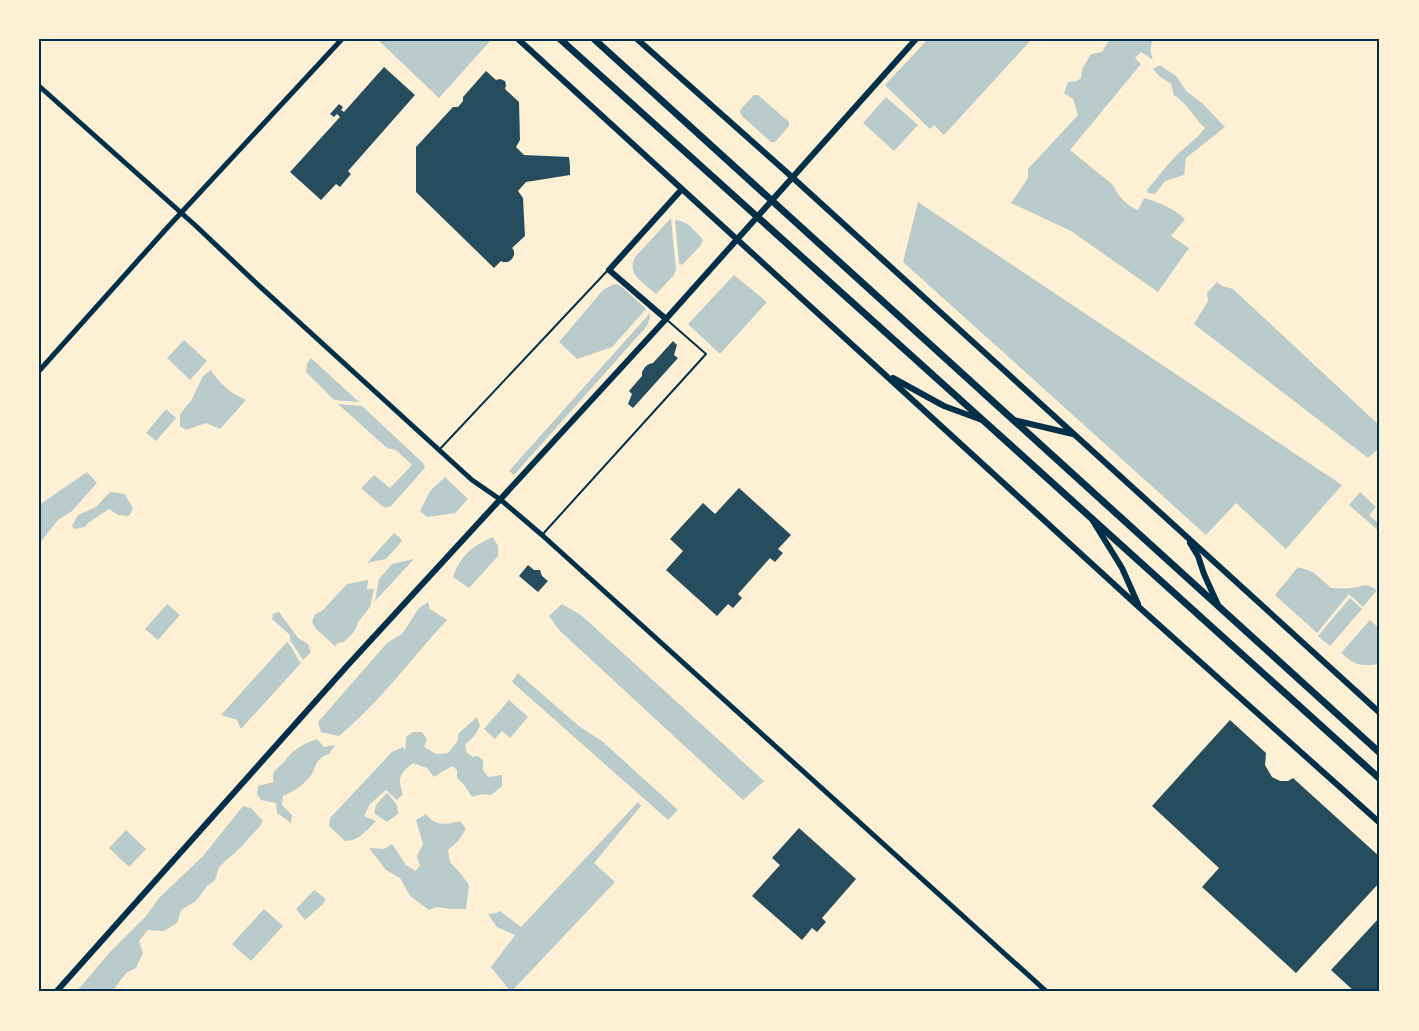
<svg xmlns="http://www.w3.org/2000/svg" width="1419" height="1031" font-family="Inter,sans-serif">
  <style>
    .green { fill: #b9caca }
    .building { fill: #264d5e }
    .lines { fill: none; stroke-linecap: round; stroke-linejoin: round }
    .service { stroke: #003049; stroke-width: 2 }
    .tertiary { stroke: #003049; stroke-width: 5 }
    .secondary { stroke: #003049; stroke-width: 6 }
    .primary { stroke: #003049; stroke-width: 7 }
    .neatline { fill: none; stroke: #003049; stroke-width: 2 }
  </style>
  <rect width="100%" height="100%" fill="#fdf0d5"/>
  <path class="green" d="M377,39h115l-53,59z
    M928,39h104l-88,96 -10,-10 -4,4 -45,-44z
    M1110,39h43c-3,8 -3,13 0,21l-12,-8 -6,6 6,6 -71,86 43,35c4,10 14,21 25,25l6,-12c17,5 27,9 41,21l-14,17 18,12 -31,44 -87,-61 -60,-28 17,-25v-9l50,-54 -5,-16 -9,-6 4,-11 9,-1 4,-3 1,-9 9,-15 11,-2z
    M1160,65l17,12 9,14 16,12 23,24 -39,31 -2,17 -19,6 -10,13 -7,-1 -1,-3c11,-13 21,-27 33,-38 9,-8 18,-15 25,-24 -12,-11 -18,-25 -31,-33l-3,-11 -12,-8 -6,-7z
    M754,95h4l31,27v4l-14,16h-4l-30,-27 -1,-5z
    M886,97l32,28 -24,26 -31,-28z
    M918,202l424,283 -56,64 -50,-46 -30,32 -303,-273z
    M671,218l5,51 -2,6 -18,19c-12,-11 -30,-20 -21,-37z
    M675,220c13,1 20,11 28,20l-2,5 -19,20 -3,-2z
    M734,275l33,27 -47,52 -32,-30z
    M1217,282l5,4 11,3 147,137v21l-12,11 -174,-134 14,-23 -1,-8z
    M617,284l5,3 24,22 -34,38 -35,12 -18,-17 44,-52 9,-5z
    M650,313v4l-3,9 -133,149 -5,-4z
    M184,340l23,21 -17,19 -23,-22z
    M311,358l48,44 -25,-2 -28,-28 1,-8z
    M211,370c9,15 20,23 35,30l-26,29 -14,-6 -20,7 -6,-4v-12l11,-13 12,-25z
    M338,404l24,2 61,57 2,4 -2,3 -32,36 -5,2 -4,-2 -21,-18 13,-13 16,13 22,-23 -16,-15 -9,-2z
    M166,409l10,9 -20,23 -10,-8z
    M87,472l10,11 -25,28 -14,9 -19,24v-39z
    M445,477l23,22 -13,14 -28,4 -7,-6 10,-20z
    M110,492l15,2 8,15 -4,7 -11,-1 -9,-6 -21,14 -3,4 -11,2 -2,-3 6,-11 18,-8z
    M1360,492l16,15 -7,8 11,10v7l-31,-27z
    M394,533l5,4 3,4 -16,18 -19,4z
    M493,537l5,9v10l-29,32 -16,-11c9,-23 18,-30 40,-40z
    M414,559l-39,42 4,-22 13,-15z
    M1298,567l15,5 18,16c7,0 15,1 21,0 13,-2 12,-6 25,2l-14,17 -14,-13 -32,39 -42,-38z
    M368,580l-1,9h7l-4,18 -12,15 -4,10 -10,10 -6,1 -3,3 -19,-17 -4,-7 3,-8 7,-3 25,-27z
    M1350,598l12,11 -32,37 -12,-10z
    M428,602l2,7 17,11c-36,39 -67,82 -108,116l-18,-4 -3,-10 69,-79 15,-9 17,-26z
    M167,604l13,11 -22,25 -13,-11z
    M562,604l19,11 183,166 -21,19 -184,-170 -10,-14z
    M279,612l19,26 10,6 3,8 -8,8 -13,-20v-5l-18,-16 1,-5z
    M1370,620l10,9v35c-20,2 -24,2 -39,-11z
    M287,642c6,5 8,14 14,21l-60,66 -4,-9 -16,-5z
    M518,673l62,54 22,14 76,69 -10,10 -156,-138z
    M509,700l19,17 -18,21 -8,-7 -7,8 -11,-10z
    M477,717l3,9 -5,9 -10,10 2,8 6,4 4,-1 6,4v10l5,7 14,-2v11l-11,9 -9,-1 -10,3 -7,-11 -8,-8v-8l-5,-4 -18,11 -7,-9 -14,-5c-13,10 -16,15 -10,31l-6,6 -11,-10 -16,14 -6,12 12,5c-9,9 -17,20 -31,20l-16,-15 1,-8 62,-66 11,-5 2,3 1,-13 7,-5h9l5,7 -3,8 12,7 12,-1 9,-11 2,-9z
    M317,739l7,8 11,-2 -6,9c-16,5 -12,16 -21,25 -7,8 -16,13 -25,17l-1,9 10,10 -1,8 -14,-10 -1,-10 -15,-3 -4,-6 1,-8 16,-4c-4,-10 3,-13 10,-20 10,-13 17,-17 33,-23z
    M387,793l10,12 1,9 -11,8 -13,-9 2,-8z
    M638,802l3,4 -47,57 21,19 -104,110 -20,-25 24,-32 -18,-8 -9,-13 8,-1 4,-2 21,16z
    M243,806l8,2 12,13 -2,4 -22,24 -20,18 -4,13 -8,6 -11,15 -15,9 -4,13 -13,8 -16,-1 -9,11 4,12 -7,15 -10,5 -14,19h-36l34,-40 36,-36 14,-19 43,-41z
    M426,814c9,12 20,11 34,7l6,8 -8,12 -10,9 2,12 11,12 8,11 -3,24h-16l-14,-2 -7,3 -19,-14 -10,-18 -14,-8 -17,-22 15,1 8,-5 14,21 9,6 5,-5 -3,-10 6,-12 -7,-24z
    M126,830l20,19 -17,18 -20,-19z
    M314,890l12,9 -3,5 -18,16 -9,-11z
    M264,909l19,17 -32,35 -19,-17z"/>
  <path class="building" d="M384,67l31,28 -67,76 3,3 -11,13 -4,-3 -15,16 -31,-28 50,-55 -3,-3 -3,3 -4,-3 9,-10 4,3 -2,3 3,2z
    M486,71l10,9 4,-1 5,2 1,4 -1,4 14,13 1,38 -4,7 8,8 45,2 1,9v9l-44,7 -8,9 5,7 2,38 -13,12 2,3v4l-2,4 -4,3h-5l-2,-1 -7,7 -78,-76v-45l37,-40h5l5,-6v-4z
    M673,341l4,4 -3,10 4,3 -45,50 -5,-4 4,-10 -3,-3 13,-15v-4l3,-5 4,-3 4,-1z
    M739,488l52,47 -13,14 5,4 -8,9 -5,-4 -32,36 4,4 -9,10 -5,-4 -11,12 -51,-46 17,-19 -13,-12 33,-36 12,11z
    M528,565l6,5h6l2,6 6,5 -10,11 -19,-16z
    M1230,720l36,33 -1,12 7,12 8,4h8l5,-3 87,79v25l-84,91 -94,-86 17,-19 -67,-62z
    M799,828l57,51 -34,39 4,4 -9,10 -5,-4 -10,12 -50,-44 28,-31 -8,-7z
    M1380,917v75h-25l-24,-22z"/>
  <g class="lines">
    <path class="service" d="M439,450l169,-180
      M542,535l164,-181 -40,-35"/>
    <path class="tertiary" d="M39,86l157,140 58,55 218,199 29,20 41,35 505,457
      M39,371l128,-143 175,-189"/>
    <path class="secondary" d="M518,39l622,569 240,215
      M637,39l155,138 588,536
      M666,319l-57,-49 73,-81
      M893,378l51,28 38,14
      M1013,420l60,14
      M1093,521l29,47 16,36
      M1190,543l8,13 6,18 14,31
      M56,992l291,-326 319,-347 250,-280"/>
    <path class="primary" d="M560,39l425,383 395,357
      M594,39l786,714"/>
  </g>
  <rect width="1419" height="1031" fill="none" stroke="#fdf0d5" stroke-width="81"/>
  <rect x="40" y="40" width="1338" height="950" class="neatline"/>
</svg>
